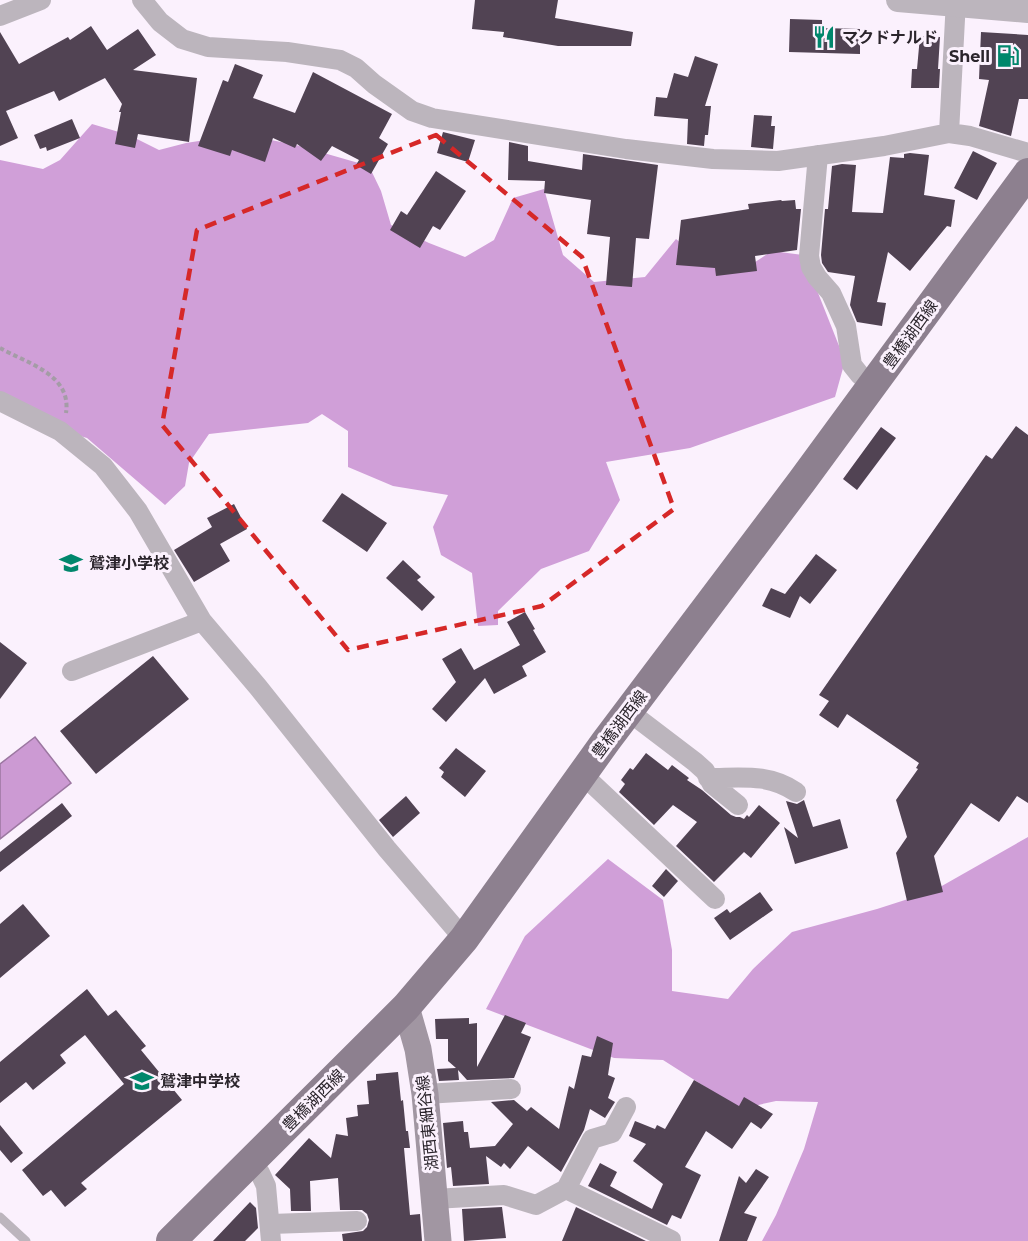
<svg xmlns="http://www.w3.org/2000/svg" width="1028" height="1241" font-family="Montserrat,'Noto Sans JP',sans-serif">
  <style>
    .forest { fill: #d09fd8 }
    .water { fill: #cc9ad3; stroke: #9c77a1; stroke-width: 1.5 }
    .building { fill: #514353 }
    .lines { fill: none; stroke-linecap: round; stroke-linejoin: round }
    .path { stroke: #a49ca6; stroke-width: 4; stroke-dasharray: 4.5 3; stroke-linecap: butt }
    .service { stroke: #bcb5bd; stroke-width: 9 }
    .minor { stroke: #bcb5bd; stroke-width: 20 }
    .tertiary { stroke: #bcb5bd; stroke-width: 24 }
    .secondary { stroke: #a196a2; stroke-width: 27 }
    .primary { stroke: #8d808f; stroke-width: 30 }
    .marked { fill: none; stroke: #d62828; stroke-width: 4.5; stroke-dasharray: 12 8; stroke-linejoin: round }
    .labels { text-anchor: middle; stroke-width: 6; stroke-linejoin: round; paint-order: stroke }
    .poi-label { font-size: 16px; font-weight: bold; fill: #2b252c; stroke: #fbf1fd; text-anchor: start }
    .street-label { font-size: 16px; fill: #2b252c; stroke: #fbf1fd }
  </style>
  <rect width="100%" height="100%" fill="#fbf1fd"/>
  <path class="forest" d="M92,124l37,11 30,15 27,-7 32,-5h43l35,7 73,21 12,25 10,34 38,18 36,14 29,-17 19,-42 31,-9 19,66 31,27 51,-5 31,-38 32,26 38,3 26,-17 31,4 42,106 -10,36 -145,51 -84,14 14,38 -31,51 -48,18 -43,42v14l-20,1 -6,-53 -31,-18 -8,-28 15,-32 -55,-9 -45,-19v-36l-26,-17 -14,9 -99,11 -20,29 -4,23 -20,19 -78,-67 -34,-10 -53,-27v-241l43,9 17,-9z
    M1028,837v404h-266l14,-26 28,-66 14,-47 -42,-1 -41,9 -28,-22 -44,-28 -49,-2 -128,-49 39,-73 83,-77 55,41 9,50v41l56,8 25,-30 39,-37 85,-23 56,-18z"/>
  <path class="water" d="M35,737l36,46 -71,56v-75z"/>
  <path class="building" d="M475,0h83l-3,18 78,14 -2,14h-73l-55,-9 1,-5 -32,-3z
    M790,19l32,1v8l38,1v25l-71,-2z
    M91,26l16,24 31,-21 18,26 -23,15 64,8 -8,64 -51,-8 -3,14 -20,-4 6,-32h-2l3,-8 -17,-26 -46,23 -5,-10 -48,20 12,27 -18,8v-114l19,32 49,-27 2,3z
    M981,32l47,3v64h-9l-8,37 -32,-10 10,-46 -10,-1z
    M920,36l20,1 -2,32h2l-1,19h-28l1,-19h5z
    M695,56l23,8 -13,42h6l-3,29h-3l-1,11 -17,-2 1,-25 -34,-3 2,-19 11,1 7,-25 14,4z
    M235,64l28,11 -10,23 42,15 18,-41 79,42 -13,24 9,6 -17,30 -15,-9 3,-5 -27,-14 -11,15 -24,-17 -2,4 -22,-10 -8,24 -33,-12 -2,6 -32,-10 25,-66 5,2z
    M754,115l18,1 -1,10h4l-2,23 -22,-2z
    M72,119l8,19 -33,13 -1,-4 -6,2 -6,-14z
    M443,132l32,8 -7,22 -31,-9z
    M509,142l19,4v15l54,9 1,-16 75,11 -9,74 -13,-1 -4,49 -26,-2 4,-48 -23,-3 4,-34 -47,-7 1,-12 -37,-1z
    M973,151l24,12 -20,37 -23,-12z
    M910,153l19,2 -5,40 31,5 -4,27 -4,-1 -37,45 -22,-19 -11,50 9,1 -4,23 -25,-4 -7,-17 5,-29 -27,-4 -6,-9 -1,-8 4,-46h3l4,-43 10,-2 14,1 -4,47 31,1 7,-56 14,1v-4z
    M436,171l30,20 -26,39 -7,-4 -13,22 -30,-18 11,-19 6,4z
    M781,200l1,1 13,-1 1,9h5l-4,41 -42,6 2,15 -41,5 -1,-8 -39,-3 5,-45 68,-11 -1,-5z
    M1016,426l12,9v368l-11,-7 -18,26 -28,-19 -37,53 9,36 -36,9 -11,-48 11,-16 -11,-37 22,-31 -2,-1 3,-5 -72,-49 -9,14 -19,-13 10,-14 -10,-6 167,-240 6,4z
    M881,427l15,11 -39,52 -14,-11z
    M342,493l45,30 -20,29 -45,-31z
    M234,504l13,25 -27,15 10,17 -36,21 -20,-32 38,-23 -5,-9z
    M816,554l21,16 -27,34 -10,-8 -10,22 -28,-12 9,-18 14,6z
    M403,560l18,17 -4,3 18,17 -13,14 -36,-33z
    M525,612l10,17 -2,1 13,22 -24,14 5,10 -33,18 -9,-16 -39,44 -14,-13 24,-27 -14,-23 19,-11 13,22 46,-25 -13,-23z
    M0,642l27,21 -27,36z
    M153,656l36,43 -93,75 -36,-43z
    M456,748l30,23 -21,26 -24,-20 3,-5 -5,-4z
    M646,753l22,17 4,-5 17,13 -2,2 15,10 29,25 5,2h4l4,2 3,-4 2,2 10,-12 21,18 -29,35 -7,-6 -30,30 -38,-36 21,-24 -24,-17 -19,20 -35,-33 6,-8 -4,-4 9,-12 3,2z
    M406,796l14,17 -27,24 -14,-17z
    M804,800l9,27 27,-8 8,29 -53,16 -11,-37 14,11 -12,-37 11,3z
    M62,803l10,13 -72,56v-20z
    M666,869l12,12 -14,16 -12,-11z
    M760,892l13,18 -43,30 -16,-22 13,-9 3,4z
    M23,904l27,32 -50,42v-54z
    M87,989l21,27 8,-6 30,36 -5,4 41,50 -101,83 6,6 -22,18 -14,-17 -8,6 -21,-26 102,-86 -39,-49 -25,20 6,8 -33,27 -7,-8 -26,21v-41z
    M505,1015l21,8 -5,10 10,4 -17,41 -47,2 -9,-10 1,10 -20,1 -2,-12 19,-1 -8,-7v-22h-12l-1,-20 34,-1v6l8,-1v44z
    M597,1036l16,7 -5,32 7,3 -7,20 7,4 -10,16 -15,-9 -6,21 -23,42 -33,-26 -18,23 -6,-6 -3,4 -15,-11 3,28 -36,2 -2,-19 -4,1 -4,-45 20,-2 1,11h4l2,16 25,-2 18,-22 -22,-22 23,-2 13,11 4,-4 28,22 10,-43 5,3 8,-34 9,2z
    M398,1072l3,29 2,-1 3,31h2l2,17h-6l6,67 10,-1 2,27h-79l-1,-7 21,-3 4,-4 2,-7 -2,-6 -5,-4h-22l-2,-32 -28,3 1,30h-20l-1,-22 -15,-14 34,-37 22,20 5,-24 12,2 -2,-18 12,-2 -1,-11 12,-1 -2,-23 9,-1v-6z
    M694,1080l45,26 5,-9 29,17 -12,15 -10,-7 -19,27 -26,-18 -21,36 16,8 -20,44 -9,-4 -5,10 -79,-39 12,-23 17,9 -7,14 42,23 11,-25 -30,-23 13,-17 -17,-8 6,-15 20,8 2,-4 8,4z
    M0,1125l23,28 -12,10 -11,-13z
    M756,1169l13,8 -25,36 13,4 -10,24h-28l20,-65 7,7z
    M250,1202l6,6 2,20 -13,13h-32z
    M502,1207l4,31 -42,3 -2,-32z
    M576,1207l70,34h-84z"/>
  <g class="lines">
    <path class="path" d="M0,348c26,15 72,26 66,65"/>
    <path class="service" d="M0,1217l26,24"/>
    <path class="minor" d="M142,0l18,22 22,17 26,8 79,5 53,8 16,8 18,16 38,27 20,7 194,31 87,10 65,2 106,-15 65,-13 21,3 58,17
      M0,16l41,-16
      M949,133l7,-133
      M818,155l-9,101 2,11 6,10 14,16 15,33 6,39 8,10 13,9
      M0,401l60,30 43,35 35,45 64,110 56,66 129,162 77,90
      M72,671l130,-50
      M628,711l67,51 10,9 7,13 26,21
      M582,774l133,125
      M708,778c33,0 60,-5 88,14
      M425,1094l86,-5
      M249,1163l11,10 6,13 5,55
      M566,1189l26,-50 20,-6 14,-26
      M434,1199l70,-4 32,10 30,-16 105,51v1
      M271,1224l86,-3"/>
    <path class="tertiary" d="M898,0l130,11"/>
    <path class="secondary" d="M406,1007l12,42 7,45 13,147"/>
    <path class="primary" d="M171,1241l235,-234 58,-68 142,-198 196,-260 226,-308"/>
  </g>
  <path class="marked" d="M436,135l146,122 92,252 -132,97 -194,44 -186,-225 35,-195z"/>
  <defs>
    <g id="restaurant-bare" transform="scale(1.8)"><path d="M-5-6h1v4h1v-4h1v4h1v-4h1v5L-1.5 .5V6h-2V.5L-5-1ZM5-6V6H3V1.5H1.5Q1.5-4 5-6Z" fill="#00876c" stroke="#fbf1fd" stroke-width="2.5" paint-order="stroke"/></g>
    <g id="fuel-bare" transform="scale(1.8)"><path d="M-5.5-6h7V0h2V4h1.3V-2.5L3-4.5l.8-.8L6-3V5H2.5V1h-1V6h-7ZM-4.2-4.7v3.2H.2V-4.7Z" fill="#00876c" stroke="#fbf1fd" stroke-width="2.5" paint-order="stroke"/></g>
    <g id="school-bare" transform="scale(1.8)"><path d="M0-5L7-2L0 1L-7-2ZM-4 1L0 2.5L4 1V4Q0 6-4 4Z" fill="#00876c" stroke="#fbf1fd" stroke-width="2.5" paint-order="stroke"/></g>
  </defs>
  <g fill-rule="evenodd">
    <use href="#restaurant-bare" x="824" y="37"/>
    <use href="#fuel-bare" x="1008" y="56"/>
    <use href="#school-bare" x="71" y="563"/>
    <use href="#school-bare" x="142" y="1081"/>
  </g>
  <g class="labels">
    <g class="poi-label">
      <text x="842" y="43">マクドナルド</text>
      <text x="990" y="62" text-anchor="end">Shell</text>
      <text x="89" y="569">鷲津小学校</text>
      <text x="160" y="1087">鷲津中学校</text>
    </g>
    <g class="street-label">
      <text transform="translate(910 334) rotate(-54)" y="6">豊橋湖西線</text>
      <text transform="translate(619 724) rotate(-53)" y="6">豊橋湖西線</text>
      <text transform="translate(313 1100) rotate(-45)" y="6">豊橋湖西線</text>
      <text transform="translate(427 1123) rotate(-96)" y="6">湖西東細谷線</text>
    </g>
  </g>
</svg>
